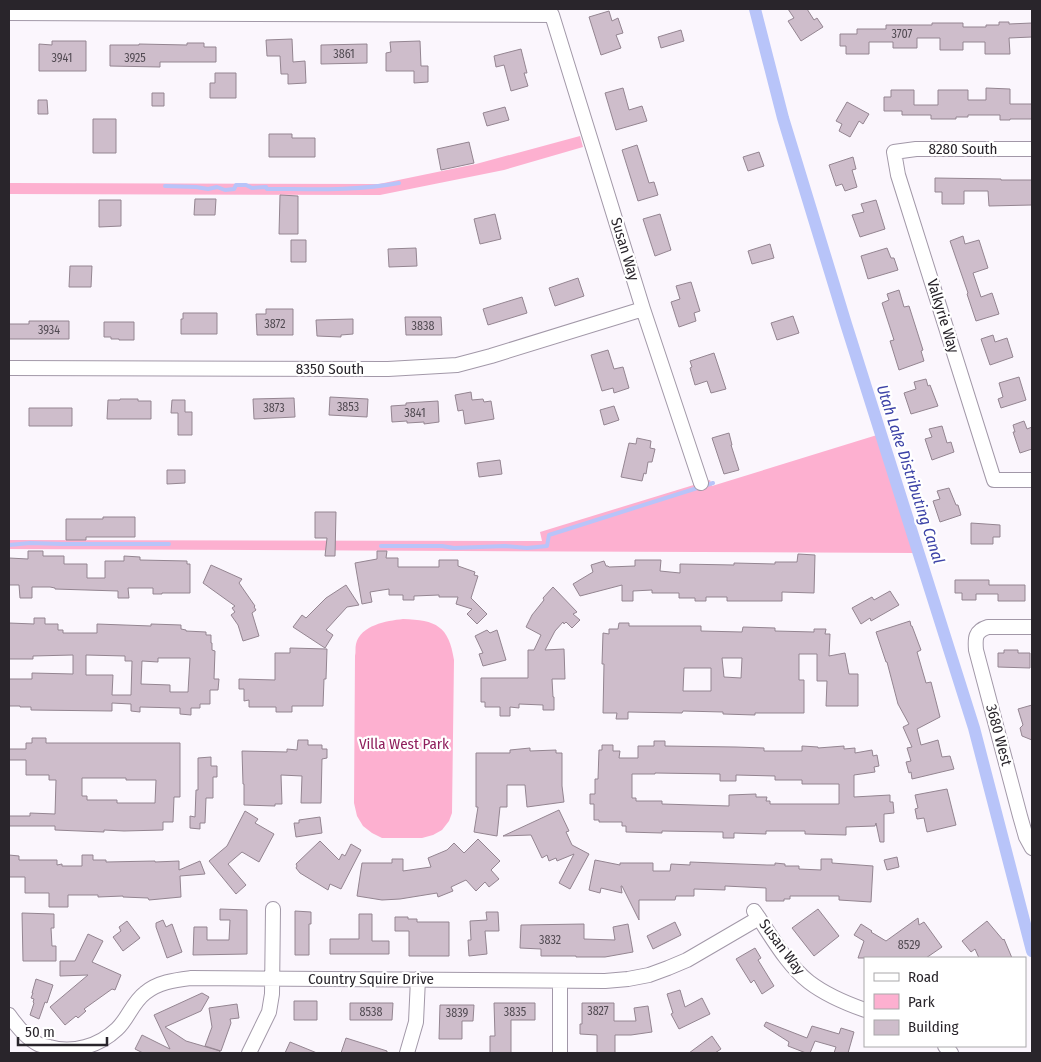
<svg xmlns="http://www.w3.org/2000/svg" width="1041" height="1062" font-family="'Fira Sans Condensed',sans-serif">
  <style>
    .green { fill: #fdb0d0 }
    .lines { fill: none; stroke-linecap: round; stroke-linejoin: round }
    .stream { stroke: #b8c4f9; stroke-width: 4 }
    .canal { stroke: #b8c4f9; stroke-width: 12 }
    .building { fill: #cebdcb; stroke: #948591; fill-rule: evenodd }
    .street-casing { stroke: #a298a8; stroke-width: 16 }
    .street { stroke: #fff; stroke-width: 14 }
    .labels { text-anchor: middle; stroke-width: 4.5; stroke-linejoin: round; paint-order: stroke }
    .number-label { font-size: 12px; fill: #524b53 }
    .street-label { font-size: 15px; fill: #29252b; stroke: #fff }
    .park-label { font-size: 15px; fill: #8f1f5c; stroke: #fff }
    .water-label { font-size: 16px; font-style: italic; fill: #3d43a7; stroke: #fff }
  </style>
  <rect width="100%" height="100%" fill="#fbf6fd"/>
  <path class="green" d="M580,136l3,11 -79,23 -124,25 -371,-1v-11l370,1 97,-20z
    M877,435l37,118 -905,-4v-9l533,1 -2,-9 170,-52 2,6z
    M403,619c33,1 46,7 51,41l-2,153 -3,8 -7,9 -9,5 -11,3h-40l-10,-5 -9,-7 -6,-10 -3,-13 1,-147c1,-4 0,-8 1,-12 5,-19 30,-23 47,-25z"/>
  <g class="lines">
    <path class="stream" d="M165,186l31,1 12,2 9,-2 8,3 9,-1 2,-4h10l6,3 14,-1 1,2c44,0 89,2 132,-6
      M9,545l21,-2 31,1h108
      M381,546h61l12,2 51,-2 22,2 20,-2 2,-11 164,-52"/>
    <path class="canal" d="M755,9l28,109 63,206 128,404 58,223"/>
  </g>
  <path class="building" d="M788,9h19l7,11 3,-2 6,9 -22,14 -13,-20 6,-3z
    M609,11l3,10 6,-3 5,15 -7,2 5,13 -20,7 -12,-38z
    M999,22h10v2l23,-1v14l-23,1 1,16h-25v-12h-22v8h-23v-12h-23v10h-24v-6h-24v12h-23v-8h-6v-12h17v-5h29v-4h46v-2h31v4h23v-2h13z
    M681,30l3,11 -23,7 -3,-11z
    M292,39l1,23 12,-1 1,22 -18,1v-10h-7l-1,-18h-13l-1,-16z
    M52,41h34v30h-47v-27l13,1z
    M420,41l1,25h7v16l-14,1v-12h-28v-18l5,-1 -1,-10z
    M187,43h17v4h12v15h-56v5l-50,-1v-21h29v-1l48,1z
    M367,44v19l-46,1v-19z
    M521,49l6,24h-3l4,13 -17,5 -7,-26 -8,2 -2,-11z
    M215,73h21v25h-26v-15h5z
    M623,88l6,22 13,-4 5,15 -31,9 -11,-37z
    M986,88l24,1v15h22v15h-22v1h-10v-5h-32v2h-12v2h-25v-4h-29v-4h-18v-14h7v-7h23v15h24v-15h30v10h18z
    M152,93h12v13h-12z
    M38,100h9l1,14h-10z
    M847,102l22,12 -6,10 -4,-3 -9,16 -11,-6 3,-7 -6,-3z
    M505,107l4,13 -22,6 -4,-13z
    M93,119h23v34h-23z
    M269,134h23v4h23v19h-46z
    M469,142l5,21 -33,7 -4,-21z
    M637,145l12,38 5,-1 4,13 -20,6 -16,-51z
    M759,152l5,14 -16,5 -5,-14z
    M853,157l3,12 -4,1 5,17 -12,4 -3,-7 -6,2 -7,-21z
    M935,178l66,1v1h31v25l-43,1 -1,-15h-24v13h-22v-12h-7z
    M280,195l18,1v38h-19z
    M195,199h21l-1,16h-21z
    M99,200h22v26l-22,1z
    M876,200l9,29 -25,8 -8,-22 12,-3 -3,-8z
    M495,214l6,25 -21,5 -6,-25z
    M660,214l11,36 -16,6 -12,-37z
    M963,236l2,8 14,-4 9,28 -15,5 8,24 11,-4 7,21 -23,7 -9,-27 1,-1 -18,-52z
    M291,240h15v22h-15z
    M770,244l4,14 -22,6 -4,-13z
    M416,248l1,18 -28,1 -1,-18z
    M887,248l4,10h3l4,12 -30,9 -7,-23z
    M70,266h22l-1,21h-22z
    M578,278l6,18 -29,10 -6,-18z
    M691,282l9,29 -6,2 2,8 -17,6 -8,-25 9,-3 -4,-13z
    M899,290l5,17 5,-1 14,44 -2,1 3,10 -25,9 -9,-29 4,-1 -12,-37 7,-3 -2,-6z
    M522,297l5,16 -39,12 -5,-16z
    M266,309h27v26h-36l-1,-21h10z
    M183,313h34v21h-36v-15h2z
    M793,316l6,17 -22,7 -6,-17z
    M405,317h36l1,18h-36z
    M353,319v15l-12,1v2l-24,-1 -1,-16z
    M29,321h40v18h-60v-15h20z
    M104,322h30v18h-15v-1h-8v-2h-7z
    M993,335l2,7 12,-4 6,19 -23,8 -9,-26z
    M608,350l6,19 9,-2 6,21 -15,5 -1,-5 -11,3 -11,-36z
    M714,353l12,36 -15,4 -4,-12 -12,4 -5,-17 2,-1 -2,-6z
    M1019,377l7,23 -25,8 -3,-9 5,-2 -4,-14z
    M926,379l2,7 2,-1 8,21 -27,8 -7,-21 12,-4 -2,-7z
    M471,392l1,8 11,-1 1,3 7,-1 3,18 -29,5 -2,-14 -5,1 -3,-16z
    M330,397l38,2 -1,18 -38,-2z
    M294,398l1,19 -41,2 -1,-20z
    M120,399h18v2h13v18h-44l1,-19h12z
    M172,400h13v12h7v23h-14v-22h-7z
    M438,401l1,21 -15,2v-2l-17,1v-2l-15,1 -1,-16 15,-1v-2z
    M614,406l5,14 -15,5 -4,-15z
    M29,408h43v18h-43z
    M1024,421l3,8 5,-2v22l-12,4 -7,-21h2l-2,-7z
    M942,426l5,17 4,-1 3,10 -22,8 -7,-21 7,-2 -3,-8z
    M729,433l3,12h-1l8,25 -15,4 -12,-36z
    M637,438l14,3 -1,7 5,1 -3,13h-4l-2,12 -2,-1 -2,8 -21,-4 8,-34 7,1z
    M500,460l2,14 -23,3 -2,-14z
    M167,470h18v13l-18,1z
    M949,488l7,17h2l3,10 -21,7 -7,-21 7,-2 -3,-8z
    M315,512h21l-1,44h-10l2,-18h-12z
    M103,517h32v20h-49v3h-20v-21h37z
    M971,523l29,2v12h-7v7h-22z
    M28,551h15v5h21v8h23v14h18v-17h19v-5l16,1v3l47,1v3h3v29h-28v1h-9v-6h-25l1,10h-11v-7l-63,-2v-1l-5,-1h-18v11h-12l-1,-13h-10v-27l19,1z
    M377,551h10l-1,7h12v9h41v-7h19v6l17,6 -1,3 4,1 -7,22 16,16 -10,10 -10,-10 5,-5 -16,-5 2,-7h-19v-2l-25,1v4h-11v-5h-14v-6l-19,3 2,10 -10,2 -7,-41 22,-4z
    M798,554l17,1 -1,38 -32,-1v9h-55v-4h-21v4h-11v-3h-16v-5h-27v-3l-19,1v10h-11v-16l-42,11 -7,-12 20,-12 -2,-7 13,-4 2,5h2l1,1 26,-1v-6h26l-1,11 20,2v-9l54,1v-2l41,1v-2h22z
    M211,565l31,14 -3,4 16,23 -1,1 2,3 -4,3 7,23 -16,5 -5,-16 -7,-10 4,-3 -3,-4 3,-2 -32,-23z
    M955,580h34v5h36v16h-27v-7h-22v6h-14v-7h-7z
    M346,585l13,20 -12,2 -21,23 7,5 -8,13 -32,-21 9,-12 4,3 20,-20z
    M553,587l24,25 -4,2 7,6 -8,8 -6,-6 -2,2 -1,-2 -8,9 -10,19 19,-1 1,30h-13l1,18h1v13h-11v-5l-24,-1v4l-9,-1v9h-10v-9h-15v-5h-4v-24h47v-28h6l7,-15 -15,-8 6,-12 12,-15 -1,-2z
    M890,591l9,14 -28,16 -1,-3 -9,6 -9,-16 20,-11 2,3z
    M34,618h11v6h13v6h5v3h34v-9l54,2v-2l30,1v4l5,1v1l20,1v3h5v8h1v7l3,1 -1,28h5l-1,11h-8v14h-10v4h-9v7l-11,-1v-6l-40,-1v5l-9,-1v-7l-19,-1v8l-81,-1v-3h-11v-1h-11v-27h23v-6l41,1v-19l-40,1v3h-24v-36l25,1zM86,655l39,1v5h7l-1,34h-19l1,-20h-27zM158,658h32l-2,34h-18v-7l-29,-1 1,-23 16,1z
    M910,621l1,5h1l9,24 -4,2 9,31 5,-1 9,35 -23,12 4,16 17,-5 4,17 8,-1 4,13 -42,10 -1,-7 -2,1 -3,-11 5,-1 -4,-13 5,-1 -9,-20 6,-3 -11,-20 -11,-42h-1l-10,-30z
    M619,623h10v3h72v5l41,1 1,-5 32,1v3l39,1v-3h12l-1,5h5l-1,22 16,-3 4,21h9v32h-32l1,-25h-10v-27h-18v26h5v33h-49v2l-32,-1v-2l-40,-1 -1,2 -54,-1v7h-12l1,-6h-14l1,-49h-2l1,-31 6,1v-5h9zM722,658h20l-1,20 -17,-1zM684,668h27v23h-28z
    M487,630l3,3 7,-3 9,30 -23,6 -4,-12 4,-1 -8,-17z
    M290,648l37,1 -1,30h-2l-1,27h-31v6h-16v-5h-27v-7l-5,1v-12h-5v-10l36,1v-27h15z
    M1004,650h14v3h12v15l-32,-1v-14h6z
    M1032,705v35l-10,-4 -2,-8 3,-3 -5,-16z
    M32,738h14v5h134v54h-6l-1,25h-10v8l-39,1 -20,-1v2l-49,-2v-4h-46v-10h21v-3l25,1 1,-34h-7v-5h-23v-15h-17v-11h17v-6h6zM82,778h44v2h30l-1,23h-38v-3h-30v-4h-5z
    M298,740h10v5h14v4h5v9l-5,1 -1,44h-20l1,-27 -21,-1 1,29h-7v2l-31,-1v-21h-1l-1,-33 45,1v-3l10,1z
    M654,741h11v5l71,1 28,1v3h38v-5l16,1v1l26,-2v3l11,-1v5l17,-3 1,6 4,-1 2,11 -5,1 1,5 -21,3v22l36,-2v7h3l1,11 -10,1v28h-4l-4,-19 -1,3 -29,1v8l-41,-1v-3h-39v3l-32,-1v5h-11v-6l-61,-1v2l-36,-1v-6h-4v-4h-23v-2h-5v-16h-4v-10h5v-15h3l1,-29h3v-5h11v6h7l-1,7h19v-12h16zM655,773l65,1v7h16v-6l39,1v4h27v4h37v20h-69v-3h-4l1,-4h-11v-3l-27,1v11l-67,-2v-3h-26v-3h-4v-24h23z
    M530,748v3l26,-1v3h6v33l2,16 -37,5 -2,-22h-18v22h-7l-3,29 -23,-4 4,-25h-2v-54h34v-3z
    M211,757v9h6v11h-4v21h-7l-1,25h-5v6l-10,-1v-12l5,1 1,-27h2v-32z
    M947,789l9,36 -29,7 -3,-14 -7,1 -2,-10 3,-1 -3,-13z
    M559,810l10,21 -3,1 6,13 17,9 -19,35 -11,-6 15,-29 -17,7 -1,-3 -7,3 -2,-6 -5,3 -11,-23 -28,1z
    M245,811l13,8 -3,4 19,11 -15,28 -17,-10 -14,12 18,21 -10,9 -27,-33 18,-15z
    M320,817l2,16 -26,4 -2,-14h5v-3z
    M478,839l22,22 -9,9 8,9 -10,8 -4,-5 -9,9 -10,-11 -15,7 2,4 -15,6 -1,-4 -37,6 -18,1 -25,-4 5,-33h30v-4h11v12l28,-4 -3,-9 19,-8 7,-7 10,10z
    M320,841l19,19 3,-6 3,2 6,-12 10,6 -20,39 -11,-5 -2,6 -28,-17 -4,-5 1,-2 -1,-2z
    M9,855l10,1v4h38v5l5,-1v2h20v-11h11v5h13v2l49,-1v1l24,-1v9l21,-9 5,13 -25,2 1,21 -32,3 -1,-2 -25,-1v-1l-25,1v-2h-30v12h-19v-14h-24v-16h-16z
    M897,857l2,10 -12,3 -3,-10z
    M821,859h11v4l41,3 -2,36 -32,-2v-4h-49v3h-6v2h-18v-13l-41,-2v4l-31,-1v7h-18l-1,4h-36v20l-17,-34h-1l1,7 -21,-5 -1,5 -11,-3 6,-30 25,5v-2h33v8h17l1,-7 19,1v-3l77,3h8v-2l10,1v2h14v3l22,1z
    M220,909l27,1v44l-54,1 1,-28h13v13h22l1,-20h-10z
    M818,909l21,27 -25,20 -22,-28z
    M295,911l16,1v12h-2v31h-14z
    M486,912h12l1,19h-14l2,23 -18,2 -1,-16h3l-1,-19 17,-1z
    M22,913l32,1v14h-3l1,18h4v15h-33z
    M359,914h13v27h17v13h-59v-15h29z
    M395,917h13v2h9v3h32v34h-40v-25h-14z
    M918,918l1,7 5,-3 18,25 -16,11h-68l6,-17 -10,-6 7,-11 11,7 -1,1 15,9z
    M163,920l3,7 6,-3 10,28 -15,6 -11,-31v-4z
    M127,921l13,17 -17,13 -10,-14 8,-6 -2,-4z
    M987,921l16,19 1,-1 8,19h-33l-4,-9 -4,3 -9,-11z
    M675,922l6,13 -28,14 -6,-13z
    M584,924v15l31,1 -2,-13 15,-3 5,28 -28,5h-29v-1h-35v-7l-21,-1 1,-23z
    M88,934l15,7 -11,21 29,13 -6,15 -3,-1 -28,20 2,2 -8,7 -2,-2 -11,9 -15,-18 38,-32 -28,1v-15h15z
    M755,948l6,10 -3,2 16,26 -12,8 -8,-14 -3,3 -15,-24z
    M36,979l17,6 -6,18 -2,-1 -6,17 -9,-4 4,-12 -1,-1 1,-3 -3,-1 2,-5h-1z
    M680,990l5,17 17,-9 8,16 -31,15 -8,-15 2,-1 -6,-19z
    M202,993l7,4 -8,14 -36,16 21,14 34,10 -1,2h-76l-8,-4 7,-14 28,14 -16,-34z
    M294,1001h23v19h-23z
    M350,1003h43l-1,17h-42z
    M494,1003h41v17h-24v33h-21v-17h5z
    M582,1003h32v18h22l-2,-13 14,-2 4,26 -21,3h-16v18h-18v-18l-17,-1v-10h2z
    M237,1004l2,14 -9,1 1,4 -10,28 -16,-5 7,-19 -3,-19z
    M440,1005h34l-1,16h-11v18h-23z
    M766,1022l41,16 5,-12 27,8 2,-6 13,4 -6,21h-14l2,-6 -21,-6 -5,12h-4l-18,-7 1,-4 -25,-16z
    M712,1036l9,13 -6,4h-26z
    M346,1038l41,13v2h-46z
    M290,1042l27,11h-32z"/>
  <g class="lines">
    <g class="street-casing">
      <path id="street" d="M9,13l543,2 91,294 58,174
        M1032,149h-116l-22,3 4,23 96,305h38
        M9,368l379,1 69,-4 34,-9 152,-47
        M1032,627h-44c-13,4 -13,11 -12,23l44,166 6,21 6,11
        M754,911c17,24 32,53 55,71 17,13 36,21 56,28
        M9,1015c7,10 17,23 29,29 3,2 8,2 11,3 24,7 50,-1 68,-18 11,-10 15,-26 28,-36 13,-11 30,-13 46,-15l414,3 23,-2 21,-4 19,-7 19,-8 72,-42
        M945,1046l6,7
        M249,1053l20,-41 3,-18 1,-85
        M407,1053l9,-31 2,-43
        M560,1053v-72"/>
    </g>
    <use href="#street" class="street"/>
  </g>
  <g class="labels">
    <g class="number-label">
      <text x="902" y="38">3707</text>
      <text x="344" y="58">3861</text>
      <text x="62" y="62">3941</text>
      <text x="135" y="62">3925</text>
      <text x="275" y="328">3872</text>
      <text x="423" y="330">3838</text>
      <text x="49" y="334">3934</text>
      <text x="348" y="411">3853</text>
      <text x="274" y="412">3873</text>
      <text x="415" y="417">3841</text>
      <text x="550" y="944">3832</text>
      <text x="909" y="949">8529</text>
      <text x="598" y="1015">3827</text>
      <text x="371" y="1016">8538</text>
      <text x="515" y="1016">3835</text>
      <text x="457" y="1017">3839</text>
    </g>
    <g class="street-label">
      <text x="963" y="154">8280 South</text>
      <text transform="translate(625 249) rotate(73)" y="5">Susan Way</text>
      <text transform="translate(943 316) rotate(73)" y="5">Valkyrie Way</text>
      <text x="330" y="374">8350 South</text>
      <text transform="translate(999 735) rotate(75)" y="5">3680 West</text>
      <text transform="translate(782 947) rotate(53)" y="5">Susan Way</text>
      <text x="371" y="984">Country Squire Drive</text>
    </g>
    <g class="park-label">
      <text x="404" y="749">Villa West Park</text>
    </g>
    <g class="water-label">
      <text transform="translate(911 474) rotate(72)" y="6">Utah Lake Distributing Canal</text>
    </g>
  </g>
  <rect width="1041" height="1062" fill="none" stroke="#29252b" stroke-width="20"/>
  <rect x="864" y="957" width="162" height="90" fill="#ffffff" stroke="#a9a8aa"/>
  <rect x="874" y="973" width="25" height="8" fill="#ffffff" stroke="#a9a8aa"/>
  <text x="908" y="982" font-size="15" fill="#29252b">Road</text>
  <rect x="874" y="994" width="25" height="15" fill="#fdb0d0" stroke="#a9a8aa"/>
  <text x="908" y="1007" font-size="15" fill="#29252b">Park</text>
  <rect x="874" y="1020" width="25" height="15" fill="#cebdcb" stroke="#a9a8aa"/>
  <text x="908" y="1032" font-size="15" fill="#29252b">Building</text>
  <path d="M18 1037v8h89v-8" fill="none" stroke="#29252b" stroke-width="2.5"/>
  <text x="25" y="1037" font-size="15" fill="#29252b" stroke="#ffffff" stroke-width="4" paint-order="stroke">50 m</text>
</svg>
